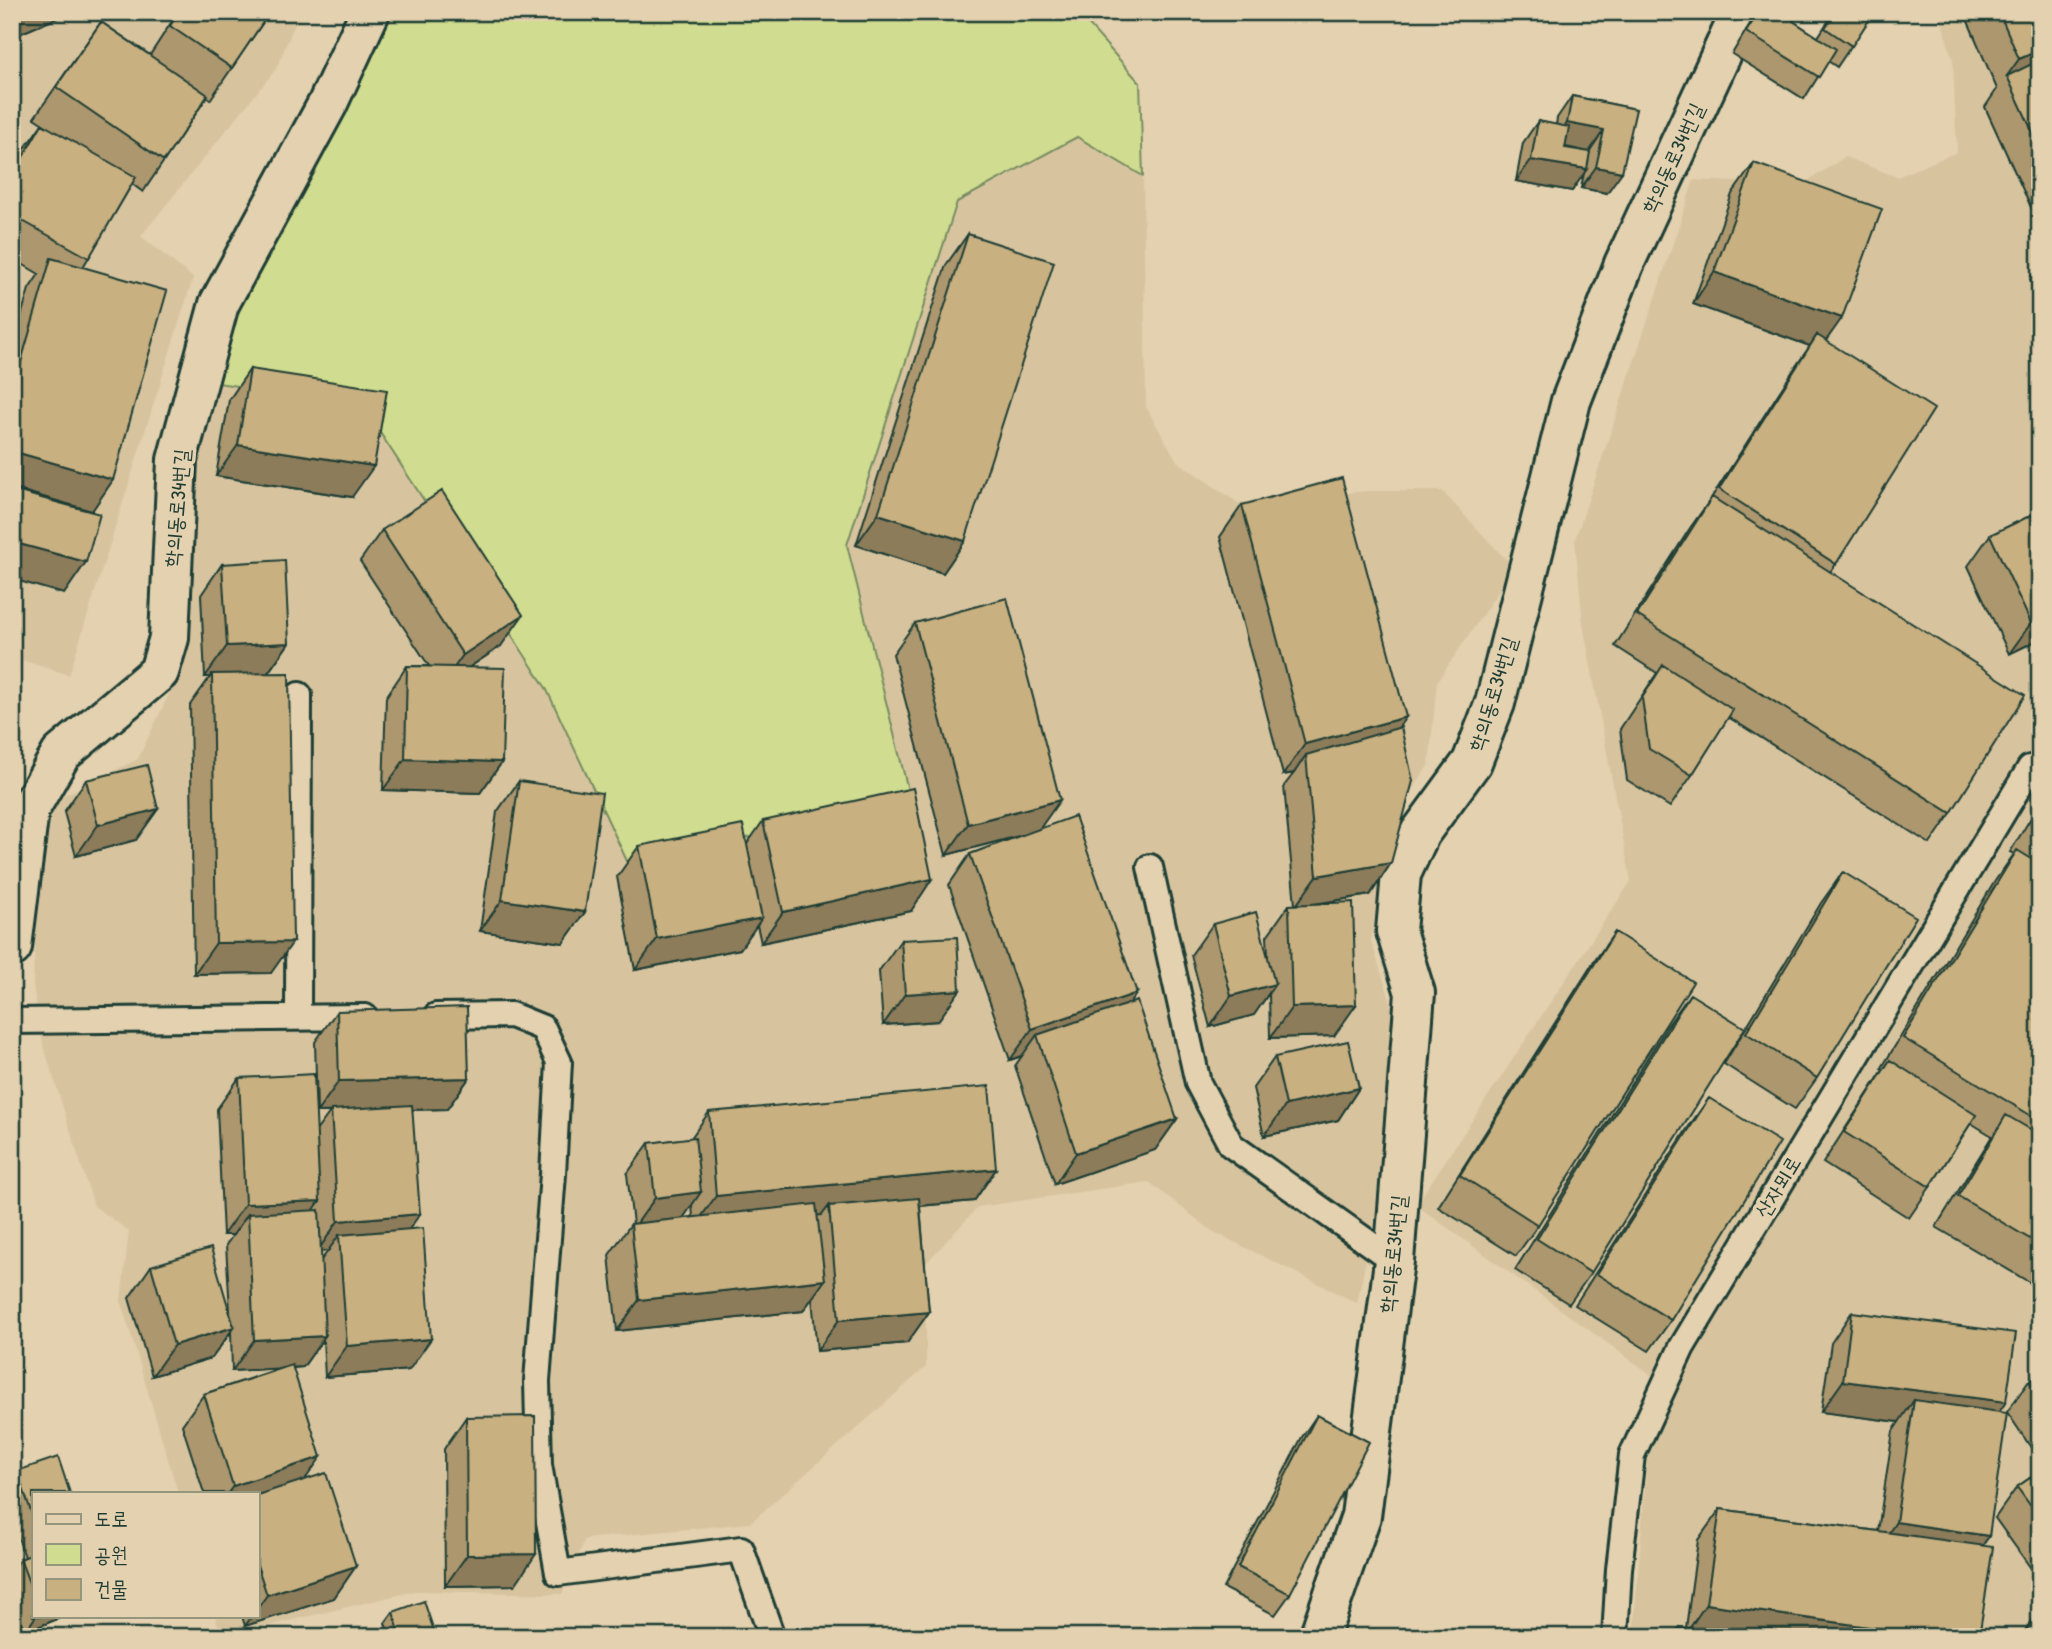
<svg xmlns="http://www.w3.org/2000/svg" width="2052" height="1649" font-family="'Patrick Hand','Poor Story',sans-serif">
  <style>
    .built { fill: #d7c49f }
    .green { fill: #d0dc8f; stroke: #788c62; stroke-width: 2 }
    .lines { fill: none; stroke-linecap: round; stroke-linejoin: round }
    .service-casing { stroke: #1f3d34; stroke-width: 30 }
    .minor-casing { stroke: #1f3d34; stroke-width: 44 }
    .service { stroke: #e3d1af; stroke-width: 24 }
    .minor { stroke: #e3d1af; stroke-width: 38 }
    .wall { fill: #ad976e; stroke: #1f3d34; stroke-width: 2; fill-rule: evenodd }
    .shaded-wall { fill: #8d7b5a; stroke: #1f3d34; stroke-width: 2 }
    .building { fill: #c9b080; stroke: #1f3d34; stroke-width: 2 }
    .labels { text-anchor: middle; stroke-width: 7; stroke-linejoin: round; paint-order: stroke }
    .street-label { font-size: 21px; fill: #1f3d34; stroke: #e3d1af }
  </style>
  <rect width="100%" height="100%" fill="#e3d1af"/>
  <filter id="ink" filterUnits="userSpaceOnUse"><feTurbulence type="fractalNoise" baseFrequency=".0143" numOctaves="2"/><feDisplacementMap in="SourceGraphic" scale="14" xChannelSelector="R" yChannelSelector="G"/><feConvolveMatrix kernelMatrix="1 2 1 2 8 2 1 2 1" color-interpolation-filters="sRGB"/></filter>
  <g filter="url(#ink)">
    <path class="built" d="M12,12h288l-24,57 -135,167 52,42 -124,397 -57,-18z
      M1939,12h101v1625h-407l14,-176 24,-72 -255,-184 215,-324 -48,-257 -8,-84 119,-360 107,5 44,-28 52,20 60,-25 -4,-91z
      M1077,137l66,39 3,231 31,54 61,42 130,-12h74l72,77 -77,114 -8,82 -33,52 -25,125 23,71 -11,168 -26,123 -145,-72 -63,-49 -171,25 -52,56v104l-176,156 -165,16 -23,55 -147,-3 -194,46 -6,-21h42v-123h-79l-57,-192 8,-70 -35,-25 -51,-162 -10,-58 5,-114 16,-72 84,-41 44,-92 6,-204 23,-81 151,23 184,283 81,173 285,-55 -65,-261 110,-343z"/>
    <path class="green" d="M390,12h692l5,11 53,60 3,93 -66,-39 -120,65 -110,343 65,261 -285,55 -81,-173 -184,-283 -151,-23 28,-88 83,-142z"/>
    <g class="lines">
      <g class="service-casing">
        <path id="service" d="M1150,867l48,216 33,62 163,116
          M436,1016l75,-1 32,13 16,34 -6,112 -16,207 2,84 19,108 183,-24 31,88
          M298,1017l1,-322
          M12,1021l353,-4
          M1615,1637l4,-68 13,-114 50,-108 348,-579"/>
      </g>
      <g class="minor-casing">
        <path id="minor" d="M12,947l17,-137 32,-56 98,-82 10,-34 8,-178 42,-156 108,-199 43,-93
          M1319,1637l42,-121 33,-255 21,-268 -19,-62 5,-57 19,-41 52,-71 23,-59 76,-302 53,-137 117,-252"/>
      </g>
      <use href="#service" class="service"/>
      <use href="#minor" class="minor"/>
    </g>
    <path class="wall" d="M12,12h59l-59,25z
      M178,12h92l-60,88 -3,-3 -64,95 -11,-8 -49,83 9,244 -80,-23v-141l17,-58 10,-15 -27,-16v-90l8,-13 22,-31 6,3 -14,-9 67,-96 49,33z
      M1757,12h42l-6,9 25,16 14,-22 -3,-3h45l-37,55 -9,-6 -24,38 -72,-45z
      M1964,12h76v202l-5,2 -50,-109 12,-18z
      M1572,96l64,13 -29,84 -26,-5 3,-15 -12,18 -56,-10 7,-38 15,-22 18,4 1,-7zM1566,147l23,5 -24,-4z
      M1754,163l72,177 10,224 -6,8 121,241 -21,31 -202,-127 -36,58 -22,32 -43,-27 -7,-51 37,-56 -42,-27 75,-118 20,-28 86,-134 14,-20 -117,-42 39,-110z
      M968,234l-3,307 -22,32 -87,-28 90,-280z
      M2040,265v38l-10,-24z
      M250,369l102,128 -136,-21 13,-76z
      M1242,505l157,222 -8,136 -21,32 -55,9 19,132 -64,2 -1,-45 -15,22 -44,12 -19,-72 22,-31 55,31 -1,-19 22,-31h6l-11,-119 10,-13 -11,2 -63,-238z
      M2040,511v128l-31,15 -41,-88 22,-31z
      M382,530l119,116 -31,21 32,95 -22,31 -97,-3 3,-93 21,-31h22l-69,-105z
      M222,564l67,79 -21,30 3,300 -77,1 -4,-269 20,-28h-5l-4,-82z
      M915,623l124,206 90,175 48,115 -22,31 -100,34 -40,-118 7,-10 -12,4 -61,-175 21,-31 51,-19 -75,20 -53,-201z
      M86,780l72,29 -22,31 -60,16 -12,-44z
      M519,781l66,131 -22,31 -83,-12 17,-119z
      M2040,803v474l-6,8 -98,-58 56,-91 -21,-13 -41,64 -21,31 -86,-55 60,-93 -2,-1 114,-188 19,-27 -4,-2z
      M763,821l148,90 -150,32 -4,-18 -17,24 -105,21 -18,-93 22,-31 108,-2z
      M1843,872l-26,206 -22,31 -71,-45 97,-161z
      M1615,932l-77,293 -22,31 -78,-49 155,-244z
      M901,940l37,81 -55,4 -4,-54z
      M1690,994l-99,279 -22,31 -54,-34 153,-245z
      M337,1011l132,67 -22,31 -35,1 -3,119v141l-84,7 -2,-38 -20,28 -10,1 13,111 50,87 -22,32 -89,28 -3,-10h15v-123h-53l-22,-68 22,-31 77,-26 -49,3 -1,-39 -19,26 -60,18 -23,-78 22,-32 79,45 -4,-66 7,-10h-10l-6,-126 22,-31 77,53 14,-19h-13l-2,-70zM321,1251h7l-7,9z
      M1275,1057l84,31 -21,32 -74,16 -11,-48z
      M1709,1098l-38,222 -22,31 -74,-46 112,-176z
      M709,1112l287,57 -22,32 -54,5 9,106 -22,31 -90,8 -5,-53 -9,13 -186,20 -8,-76 22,-31h2l-6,-50 22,-31 42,-5zM692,1205l1,12 -10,1z
      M1852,1312l147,100 -10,124 -6,9 -4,92h-307l7,-10 7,1 12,-88 22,-31 158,22 15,-100 6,-9 -78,-10 10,-69z
      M2040,1374v82l-2,2 -31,-46 22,-31z
      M1317,1415l-27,179 -15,21 -52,-27 79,-151z
      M466,1417l49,168 -70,1 -1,-137z
      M17,1471l16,22v123h32l-40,16 -13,-33v-28l8,-12 5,-2 -13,-36v-42z
      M2040,1471v110l-45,-63 22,-31z
      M393,1612l43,25h-46l-5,-14z
      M2038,1612l2,25h-19z"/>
    <path class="shaded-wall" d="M23,12h48l-59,25v-9z
      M2040,50v21l-33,5 12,-17z
      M1567,123l37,7 -15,22 -37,-8z
      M1531,160l56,9 -15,22 -56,-10z
      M1596,167l26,5 -15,21 -26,-5z
      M1714,272l128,46 -22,31 -3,-14 -7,11 -117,-42z
      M238,445l136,21 -22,31 -136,-21z
      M12,451l101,29 -21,31 -80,-23z
      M878,514l87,27 -22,32 -87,-28z
      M12,542l74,20 -22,32 -52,-15z
      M523,615l-22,31 -60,40 22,-31z
      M2040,618v21l-31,15 22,-31z
      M289,643l-22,31h-55l-2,3h-5l22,-31z
      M1406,717l-22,31 -78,7 -12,18 -11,2 22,-31z
      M405,759l97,3 -22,31 -97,-3z
      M1060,800l-22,31 -92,24 22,-31z
      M158,809l-22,31 -60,16 22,-31z
      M1391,863l-21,32 -75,12 22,-31z
      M932,879l-21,32 -150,32 22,-31z
      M502,900l83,12 -22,31 -83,-12z
      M762,918l-22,31 -105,21 22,-31z
      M293,942l-22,31 -77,1 22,-31z
      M1275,984l-21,31 -44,12 21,-31z
      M960,990l-22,31 -55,4 22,-31z
      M1137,993l-22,31 -78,11 -15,21 -12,4 22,-31z
      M1356,1005l-22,31 -64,2 22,-31z
      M469,1078l-22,31 -130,3 22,-31z
      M1359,1088l-21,32 -74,16 22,-31z
      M1177,1119l-22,31 -100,34 21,-31z
      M996,1169l-22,32 -145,13v-8l-7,9 -128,12 22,-31z
      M701,1192l-22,32 -46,5 22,-31z
      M320,1201l-22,31 -50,-18 -15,21h-10l22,-31z
      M420,1214l-22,31 -59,-10 -11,16 -11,1 21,-31z
      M825,1280l-22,31 -186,20 22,-31z
      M929,1312l-22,31 -90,8 22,-31z
      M234,1327l-22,31 -60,18 22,-31z
      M325,1336l-22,31 -71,4 22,-31z
      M431,1339l-22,31 -84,7 22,-31z
      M1843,1381l163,21 -22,32 -70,-34 -15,22 -78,-10z
      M321,1457l-22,31 -42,14v-9h-29l5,-7z
      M1896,1522l93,14 -22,32 -92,-15z
      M536,1554l-21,31 -70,1 22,-31z
      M356,1566l-22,32 -89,28 7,-10h5v-7l10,-14z
      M1706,1604l234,33h-245l-10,-2z
      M36,1616h29l-40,16z"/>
    <path class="building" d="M179,12h91l-38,56 -62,-42z
      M1759,12h40l-6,9 43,28 -17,28 -73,-45z
      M1835,12h39l-22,34 -27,-18z
      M1999,12h41v38l-21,9z
      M101,22l107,73 -44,66 -108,-74z
      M2040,60v88l-33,-72z
      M1572,96l64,13 -14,63 -26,-5 8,-37 -37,-7z
      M1538,121l31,6 -4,21 25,4 -3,17 -56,-9z
      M42,124l94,53 -47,81 -77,-43v-39z
      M1754,163l128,46 -40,109 -128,-46z
      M968,234l86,28 -89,279 -87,-27z
      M51,258l116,33 -54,189 -101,-29v-58z
      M1817,335l117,74 -98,155 -117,-75z
      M250,369l137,21 -13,76 -136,-21z
      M1342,478l64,239 -101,27 -63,-239z
      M12,490l88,24 -14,48 -74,-20z
      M442,491l81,124 -60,40 -81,-125z
      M1712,497l313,198 -74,118 -314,-198z
      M2040,511v107l-9,5 -41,-88z
      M285,560l4,83 -62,3 -5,-82z
      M1007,598l53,202 -92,24 -53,-201z
      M1663,665l70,45 -41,65 -43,-26 -7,-51z
      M407,666l98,2 -3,94 -97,-3z
      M289,673l4,269 -77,1 -4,-269z
      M1401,727l12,54 -22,82 -74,13 -11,-121z
      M147,765l11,44 -60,16 -12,-45z
      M519,781l83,12 -17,119 -83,-12z
      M913,788l19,91 -149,33 -20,-91z
      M2040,807v19l-9,-5z
      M1075,816l62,177 -105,36 -62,-175z
      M743,825l19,93 -105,21 -18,-93z
      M2017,850l23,14v257l-137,-83z
      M1843,872l73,45 -99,161 -71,-45z
      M1353,902l3,103 -64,2 -3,-102z
      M1256,912l19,72 -44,12 -18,-72z
      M1615,932l78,50 -155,243 -78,-50z
      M957,937l3,53 -55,4 -4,-54z
      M1690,994l55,34 -154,245 -54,-34z
      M1137,1001l40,118 -101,34 -39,-118z
      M467,1007l2,71 -130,3 -2,-70z
      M1348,1041l11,47 -73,17 -11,-48z
      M1890,1060l86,55 -46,72 -86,-55z
      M314,1074l6,127 -75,3 -6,-126z
      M989,1086l7,83 -280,27 -7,-84z
      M1709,1098l71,44 -109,178 -74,-46z
      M412,1105l8,109 -82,7 -7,-111z
      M2006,1115l34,20v110l-82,-49z
      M695,1137l6,55 -46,6 -6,-55z
      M919,1198l10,114 -90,8 -10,-114z
      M816,1204l9,76 -186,20 -8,-76z
      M319,1210l6,126 -71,4 -6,-126z
      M423,1228l8,111 -84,7 -8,-111z
      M211,1248l23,79 -60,18 -23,-79z
      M1852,1312l164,21 -10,69 -163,-21z
      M292,1365l29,92 -88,29 -29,-92z
      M2040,1374v23l-11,-16z
      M1914,1400l93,13 -18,123 -93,-14z
      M1317,1415l52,27 -79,152 -52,-27z
      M535,1416l1,138 -69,1 -1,-138z
      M58,1457l12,36h-37v24l-16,-46z
      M2040,1471v48l-23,-32z
      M326,1473l30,93 -89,29 -10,-30v-70z
      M1720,1509l273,38 -14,90h-39l-234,-33z
      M33,1554v39l-13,-34z
      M424,1601l12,36h-35l-8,-25z
      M2038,1612l2,1v24h-17z
      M1679,1627l70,10h-71z
      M51,1632l2,5h-18z"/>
  </g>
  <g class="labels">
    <g class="street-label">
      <text transform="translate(1673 158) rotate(-65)" y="7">학의동로34번길</text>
      <text transform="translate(177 508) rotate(-85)" y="7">학의동로34번길</text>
      <text transform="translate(1493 694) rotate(-73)" y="7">학의동로34번길</text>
      <text transform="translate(1778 1187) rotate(-59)" y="7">산자뫼로</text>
      <text transform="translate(1393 1254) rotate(-84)" y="7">학의동로34번길</text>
    </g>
  </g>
  <rect width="2052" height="1649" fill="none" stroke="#e3d1af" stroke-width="42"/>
  <rect x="21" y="21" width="2010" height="1607" fill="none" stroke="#1f3d34" stroke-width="2.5" filter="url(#ink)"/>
  <rect x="32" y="1492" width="228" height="126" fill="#e3d1af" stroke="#95967e" stroke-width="2"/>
  <rect x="46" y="1514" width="35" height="10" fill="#e3d1af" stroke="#95967e" stroke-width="2"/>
  <text x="94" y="1526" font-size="21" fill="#1f3d34">도로</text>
  <rect x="46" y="1544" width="35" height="21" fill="#d0dc8f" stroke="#95967e" stroke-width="2"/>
  <text x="94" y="1562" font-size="21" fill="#1f3d34">공원</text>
  <rect x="46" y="1579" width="35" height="21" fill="#c9b080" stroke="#95967e" stroke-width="2"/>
  <text x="94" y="1596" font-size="21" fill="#1f3d34">건물</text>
</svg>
